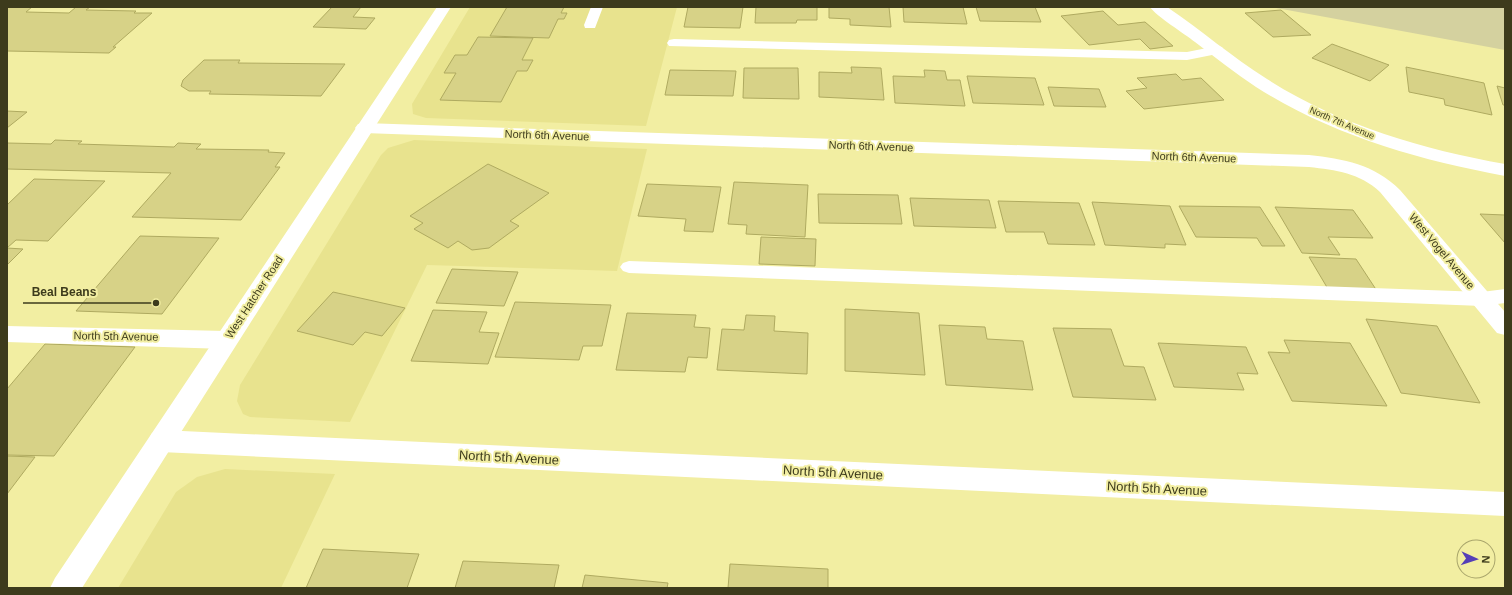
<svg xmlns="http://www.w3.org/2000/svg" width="1512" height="595" font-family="Arial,sans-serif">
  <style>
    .built { fill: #e8e38e }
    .green { fill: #d4d19f }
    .building { fill: #d7d287; stroke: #afaa60 }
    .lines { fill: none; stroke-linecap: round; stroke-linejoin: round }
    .service { fill: #fff; fill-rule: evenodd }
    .minor { fill: #fff; fill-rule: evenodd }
    .tertiary { fill: #fff; fill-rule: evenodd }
    .labels { text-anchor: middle; stroke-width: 4; stroke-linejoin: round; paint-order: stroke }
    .far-street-label { font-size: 9px; fill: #3d3b1c; stroke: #f2eea2 }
    .street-label { font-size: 11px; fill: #3d3b1c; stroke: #f2eea2 }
    .near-street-label { font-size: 13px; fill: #3d3b1c; stroke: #f2eea2 }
    .leader { fill: none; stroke: #3d3b1c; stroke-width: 1.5 }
    .callout-dot { fill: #3d3b1c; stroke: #f2eea2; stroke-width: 1.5 }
    .callout-label { font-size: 12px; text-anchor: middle; font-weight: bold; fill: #3d3b1c; stroke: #f2eea2; stroke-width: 4; stroke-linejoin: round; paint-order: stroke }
  </style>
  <rect width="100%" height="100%" fill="#f2eea2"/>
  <path class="built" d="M470,7h207l-31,119 -220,-8 -13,-4 -1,-10z
    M414,140l233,9 -30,122 -190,-6 -77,157 -100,-5 -7,-3 -6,-13 3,-16 141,-230 7,-7z
    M225,469l110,5 -54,114h-163l58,-96 21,-15z"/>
  <path class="green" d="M1271,7h234v43z"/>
  <path class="building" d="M7,7h25l-6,5 43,1 7,-6h14l-4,3 50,1 -2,2h18l-39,34h3l-7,6 -102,-2z
    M332,7h29l-8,10 22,1 -9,11 -53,-2z
    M507,7h57l-3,6h6l-3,6h-6l-9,19 -59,-2z
    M688,7h55l-3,21 -56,-1z
    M756,7h61v13h-20l-1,3h-41z
    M829,7h60l2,20 -41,-2v-6l-21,-1z
    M903,7h60l4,17 -63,-2z
    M976,7h59l6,15 -61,-1z
    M1281,10l30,25 -38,2 -28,-24z
    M1103,11l15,14 27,-3 28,24 -23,3 -10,-10 -51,6 -28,-29z
    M478,37l55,1 -11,22h11l-6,11h-10l-16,31 -61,-2 16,-27h-12l11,-18h12z
    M1332,44l57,21 -19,16 -58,-23z
    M204,60h36l-2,3 107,1 -24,32 -112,-2 2,-3h-22l-8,-5 2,-6z
    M851,67l30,1 3,32 -65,-3v-25l33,1z
    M1406,67l78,16 8,32 -47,-10 -1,-6 -35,-7z
    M744,68h54l1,31 -56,-1z
    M670,70l66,1 -3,25 -68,-1z
    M924,70l21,1 2,9h13l5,26 -70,-3 -2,-27 32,1z
    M1176,74l6,6 19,-2 23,22 -80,9 -18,-18 21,-3 -10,-10z
    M967,76l68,2 9,27 -71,-2z
    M1497,86l8,2v17h-2z
    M1048,87l51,2 7,18 -52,-1z
    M7,111l20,1 -20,16z
    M55,140l27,1 -4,3 96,3 4,-4 23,1 -5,5 73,1 -1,2 17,1 -10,14h5l-39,53 -109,-3 39,-44 -164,-4v-26l44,1z
    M488,164l61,29 -39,28 9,5 -30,22 -17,2 -14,-9 -10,7 -34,-19 9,-6 -13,-7z
    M34,179l71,2 -57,60 -32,-1 -9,8 16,1 -16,16v-60z
    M734,182l74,3 -3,52 -59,-3 1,-9 -19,-1z
    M647,184l74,3 -8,45 -29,-1 2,-12 -48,-3z
    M818,194l80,1 4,29 -83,-1z
    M910,198l79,2 7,28 -82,-2z
    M998,201l81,2 16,42 -47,-1 -4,-12h-38z
    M1092,202l78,4 16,39 -21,-1v4l-60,-3z
    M1179,206l81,1 25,39h-23l-5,-8 -61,-1z
    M1275,207l78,3 20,28 -45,-1 12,18 -38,-2z
    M1480,214l25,1v28z
    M140,236l79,2 -57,76 -86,-3z
    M761,237l55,2 -1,27 -56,-2z
    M1309,257l47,2 21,32 -49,-2z
    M452,269l66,3 -14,34 -68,-3z
    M333,292l72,16 -23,28 -17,-4 -12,13 -56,-14z
    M515,302l96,3 -9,41h-19l-4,14 -84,-3z
    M845,309l74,4 6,62 -80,-4z
    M433,310l54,2 -8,20 20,1 -11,31 -77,-3z
    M627,313l69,2 -2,12 16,1 -3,30 -19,-1 -3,15 -69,-2z
    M746,315l29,1 -1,15 34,2 -1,41 -90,-4 5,-41 22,1z
    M1366,319l71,7 43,77 -79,-10z
    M939,325l46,2 2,12 36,2 10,49 -87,-5z
    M1053,328l58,1 13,37 20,1 12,33 -83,-3z
    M1284,340l66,3 37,63 -95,-5 -24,-49 22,1z
    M1158,343l88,4 12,27 -21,-1 7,17 -70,-3z
    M45,344l90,3 -81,109 -47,-1v-66z
    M7,456l28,1 -28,37z
    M323,549l96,5 -12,34h-101z
    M463,561l96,4 -5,23h-99z
    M730,564l98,5v19h-100z
    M585,575l83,8 -1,5h-85z"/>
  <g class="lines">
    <path class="service" d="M591,7h12l-8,21h-10l-1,-3z
      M674,39l513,13 30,-6 5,1 2,3 -2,3 -35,7 -518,-14 -2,-3 2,-3z
      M629,261l853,31 23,-3v14l-23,3 -853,-33 -6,-2 -3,-4 3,-4z"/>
    <path class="minor" d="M364,123l945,32c35,4 65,9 91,35l105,122v23l-8,-2 -117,-141c-20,-19 -44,-22 -71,-25l-945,-34 -6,-1 -3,-4 3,-4z
      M7,326l219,5 8,3 4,6 -4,6 -8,3 -219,-7z
      M161,430l1344,62v24l-1344,-64 -9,-3 -4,-8 4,-8z"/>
    <path class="tertiary" d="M437,7h14l-369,581h-32l5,-10z
      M1150,7h17c34,23 65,50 100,72 72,46 155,70 238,85v12c-87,-16 -174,-41 -249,-89 -21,-14 -41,-30 -61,-45 -10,-8 -39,-26 -45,-35z"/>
  </g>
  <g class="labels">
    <g class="far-street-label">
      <text transform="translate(1342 123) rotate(23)" y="3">North 7th Avenue</text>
    </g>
    <g class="street-label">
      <text transform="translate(547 135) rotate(2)" y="4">North 6th Avenue</text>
      <text transform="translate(871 146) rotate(2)" y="4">North 6th Avenue</text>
      <text transform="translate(1194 157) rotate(2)" y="4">North 6th Avenue</text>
      <text transform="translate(1442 251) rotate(50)" y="4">West Vogel Avenue</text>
      <text transform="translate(254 297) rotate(-57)" y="4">West Hatcher Road</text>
      <text transform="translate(116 336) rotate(1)" y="4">North 5th Avenue</text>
    </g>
    <g class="near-street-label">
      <text transform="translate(509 457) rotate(3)" y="5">North 5th Avenue</text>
      <text transform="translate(833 472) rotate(3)" y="5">North 5th Avenue</text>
      <text transform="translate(1157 488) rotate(3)" y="5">North 5th Avenue</text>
    </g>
  </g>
  <path class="leader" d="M156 303L104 303H23"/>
  <circle class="callout-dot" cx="156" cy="303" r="4"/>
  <g class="callout-label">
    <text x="64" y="296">Beal Beans</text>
  </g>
  <rect width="1512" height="595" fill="none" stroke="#3d3b1c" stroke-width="16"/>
  <g transform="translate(1476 559) rotate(93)"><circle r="19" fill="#f2eea2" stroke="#aaa66c"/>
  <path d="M0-3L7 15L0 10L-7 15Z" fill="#553fb7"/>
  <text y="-6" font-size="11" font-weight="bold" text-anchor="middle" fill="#3d3b1c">N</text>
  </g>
</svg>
